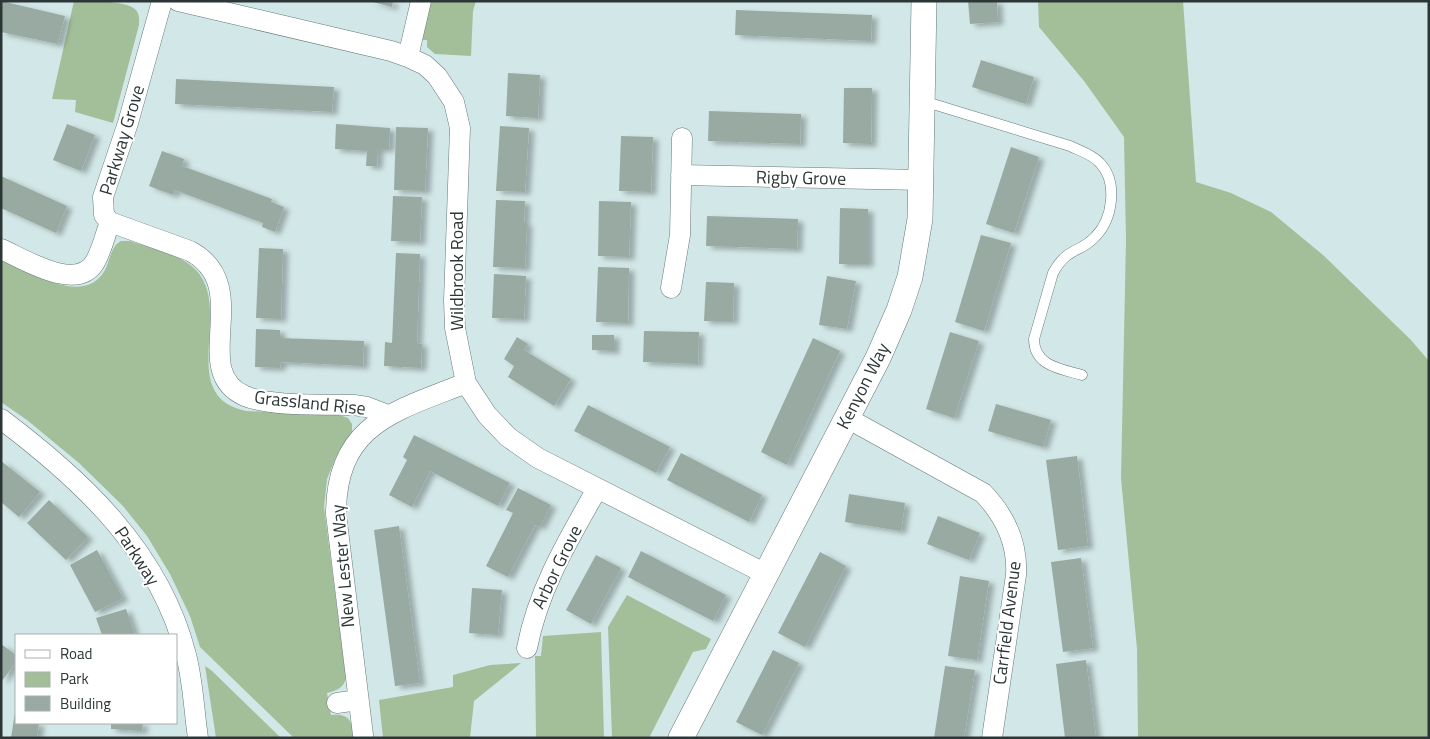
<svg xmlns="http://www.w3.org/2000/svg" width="1430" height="739" font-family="'Titillium Web',sans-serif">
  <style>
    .green { fill: #a3bf9a }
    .building { fill: #99aaa2; filter: url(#shadow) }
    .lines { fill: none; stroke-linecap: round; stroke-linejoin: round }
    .service-casing { stroke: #657878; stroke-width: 11 }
    .minor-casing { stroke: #657878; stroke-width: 21 }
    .tertiary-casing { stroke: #657878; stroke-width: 26 }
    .service { stroke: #fff; stroke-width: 10 }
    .minor { stroke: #fff; stroke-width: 20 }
    .tertiary { stroke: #fff; stroke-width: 25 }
    .labels { text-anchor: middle; stroke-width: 4; stroke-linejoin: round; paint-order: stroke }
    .street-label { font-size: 18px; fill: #2d3636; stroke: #fff }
  </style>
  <defs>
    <filter id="shadow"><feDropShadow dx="5.5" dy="3" stdDeviation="2.5" flood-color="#0004"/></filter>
  </defs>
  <rect width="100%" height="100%" fill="#d2e7e7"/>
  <path class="green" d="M74,1c14,0 53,-1 62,9 4,5 3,10 3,15l-26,98 -38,-11 1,-12 -24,-1z
    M429,1h47l-3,10 -2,45 -36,-2 -8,-7v-7h-6z
    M1038,1h145l13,181 35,11 40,19 52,43 87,84 19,22v377h-291l-1,-89 -16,-171 5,-238 -2,-103 -40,-56 -45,-54z
    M121,241h9c20,7 51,13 66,29 38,41 -21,126 50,141l93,4 9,3 4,6v7l-17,28 -8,20 -3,28 22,171c-3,11 -9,12 -19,15l4,22c18,-2 21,6 25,23h-62l-94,-91 -10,-31 -20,-42 -23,-38 -24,-30 -44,-43 -52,-43 -26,-18v-143c27,12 83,49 104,11 5,-10 6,-24 16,-29z
    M627,595l84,44 -5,10 -13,3 -44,86h-37l-4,-111z
    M601,632l3,106h-68l-1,-82h6l2,-20z
    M521,663l-47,38 -4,37h-87l-4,-38 74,-13v-12l37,-10z
    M205,666l6,4 70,68h-65z"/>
  <path class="building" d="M1,1l64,15 -7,28 -57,-12z
    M369,1h24l-1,6z
    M968,1h29l1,21 -28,2z
    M736,10l136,5 -1,26 -136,-6z
    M981,60l53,17 -8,27 -54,-17z
    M508,73l32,2 -2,43 -32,-2z
    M176,79l158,8 -2,25 -157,-8z
    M844,88h28l-1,56 -28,-1z
    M709,111l92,3 -1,30 -92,-3z
    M67,124l28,11 -14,36 -28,-11z
    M336,124l54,4 -1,21h-11l-1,17h-11l1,-15 -32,-2z
    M500,126l29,2 -4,64 -29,-1z
    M396,127l32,1 -3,63 -31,-1z
    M621,136l32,1 -2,55 -32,-1z
    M1011,147l28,10 -25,76 -28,-9z
    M162,151l22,8 -2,7 90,33 -1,3 13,5 -9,25 -13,-5 1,-4 -88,-33 -2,5 -24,-9z
    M1,176l66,30 -11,27 -55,-25z
    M393,196l29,1 -2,45 -29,-1z
    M496,200l29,1 -1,22h3l-2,45 -32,-1z
    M599,201l32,1 -2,55 -31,-1z
    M840,208l28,1v55h-29z
    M707,216l91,3 -1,30 -91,-3z
    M981,235l30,8 -27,88 -29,-9z
    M259,248l24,1 -2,70 -25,-1z
    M396,253l24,1 -3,89 5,1 -1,24 -37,-2 1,-24 7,1z
    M598,267l31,1 -1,55 -32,-1z
    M494,274l32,2 -2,43 -32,-1z
    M827,276l29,5 -9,48 -28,-4z
    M706,282l28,1 -1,38h-29z
    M256,329l24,1v8l84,3 -1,25 -82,-4 -1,6 -25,-1z
    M644,331l55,1 -1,32 -55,-2z
    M950,332l29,9 -25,77 -28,-9z
    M592,335h22v16l-22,-1z
    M517,337l11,7 -4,6 47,29 -17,27 -46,-29 6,-11 -10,-7z
    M813,338l27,13 -53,114 -26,-13z
    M996,404l55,16 -8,27 -55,-16z
    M588,405l82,42 -14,26 -82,-42z
    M414,435l96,48 -12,23 -68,-35 -18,36 -23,-12 18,-35 -4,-3z
    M681,453l81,42 -13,27 -82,-42z
    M1077,456l11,90 -30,4 -12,-90z
    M1,461l39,31 -21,25 -18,-15z
    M518,488l33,17 -11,22 -5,-2 -27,52 -22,-11 27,-53 -7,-3z
    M849,494l56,9 -4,28 -56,-9z
    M49,500l39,37 -22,23 -39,-37z
    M938,516l42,17 -11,27 -42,-16z
    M399,526l21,157 -25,3 -21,-156z
    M97,550l26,48 -28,14 -25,-47z
    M641,551l85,44 -13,26 -85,-44z
    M820,552l26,14 -41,81 -27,-14z
    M596,555l25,13 -30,56 -25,-14z
    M1081,558l12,90 -30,4 -12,-90z
    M960,576l29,5 -12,79 -29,-4z
    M472,588l30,2 -4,45 -29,-2z
    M126,609l9,26h-33l-6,-17z
    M1,644l15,11v7l-14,19z
    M773,650l26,13 -37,72 -26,-13z
    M1086,660l10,78h-31l-9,-74z
    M945,666l30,4 -11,68h-30z
    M15,712l1,11h23l-2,15h-26z
    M111,723h32l-1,8 -31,-2z"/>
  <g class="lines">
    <g class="service-casing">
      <path id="service" d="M923,101l147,45c10,5 22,8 30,17 18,19 13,56 -5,74 -16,17 -27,9 -42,36l-19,66c0,27 27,30 48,36"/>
    </g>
    <g class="minor-casing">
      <path id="minor" d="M178,1l213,50 17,6 17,8 12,11 17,26 6,26 -6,173 1,27 11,55 21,32 21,22 30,21 228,116
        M408,57l13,-56
        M681,175l241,5
        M110,222l80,29c66,35 -3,120 55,145 26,11 80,8 109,9l13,2 21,8
        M1,249c23,10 76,44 94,13 7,-12 10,-27 15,-40l-6,-7 -1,-18 25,-74 34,-122
        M671,288l9,-53 2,-97
        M847,418l136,75c22,23 35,49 33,82l-24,163
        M1,419c81,61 159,133 185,236 7,26 8,56 12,83
        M527,648c11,-58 41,-108 70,-159
        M337,703l21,-3
        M363,735l-27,-221c0,-91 60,-103 130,-131"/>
    </g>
    <g class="tertiary-casing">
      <path id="tertiary" d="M681,738l197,-380 21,-48 11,-33 10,-58 4,-218"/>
    </g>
    <use href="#service" class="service"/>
    <use href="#minor" class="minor"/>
    <use href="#tertiary" class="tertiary"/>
  </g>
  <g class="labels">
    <g class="street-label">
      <text transform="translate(122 140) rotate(-73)" y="6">Parkway Grove</text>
      <text transform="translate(801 178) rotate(1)" y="6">Rigby Grove</text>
      <text transform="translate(457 271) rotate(-90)" y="6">Wildbrook Road</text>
      <text transform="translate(863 386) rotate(-63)" y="6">Kenyon Way</text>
      <text transform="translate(310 403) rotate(6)" y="6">Grassland Rise</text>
      <text transform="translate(137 556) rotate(57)" y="6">Parkway</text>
      <text transform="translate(343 566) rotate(-95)" y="6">New Lester Way</text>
      <text transform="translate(557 567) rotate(-64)" y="6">Arbor Grove</text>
      <text transform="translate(1007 623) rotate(-83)" y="6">Carrfield Avenue</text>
    </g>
  </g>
  <rect width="1430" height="739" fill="none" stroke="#2d3636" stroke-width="5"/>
  <rect x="15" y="634" width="162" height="90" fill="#ffffff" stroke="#abafaf"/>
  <rect x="25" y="650" width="25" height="8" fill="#ffffff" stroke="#abafaf"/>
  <text x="60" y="659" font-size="15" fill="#2d3636">Road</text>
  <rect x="25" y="672" width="25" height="15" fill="#a3bf9a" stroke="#abafaf"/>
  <text x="60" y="684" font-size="15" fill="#2d3636">Park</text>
  <rect x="25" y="696" width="25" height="15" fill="#99aaa2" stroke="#abafaf"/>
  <text x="60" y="709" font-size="15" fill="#2d3636">Building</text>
</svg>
